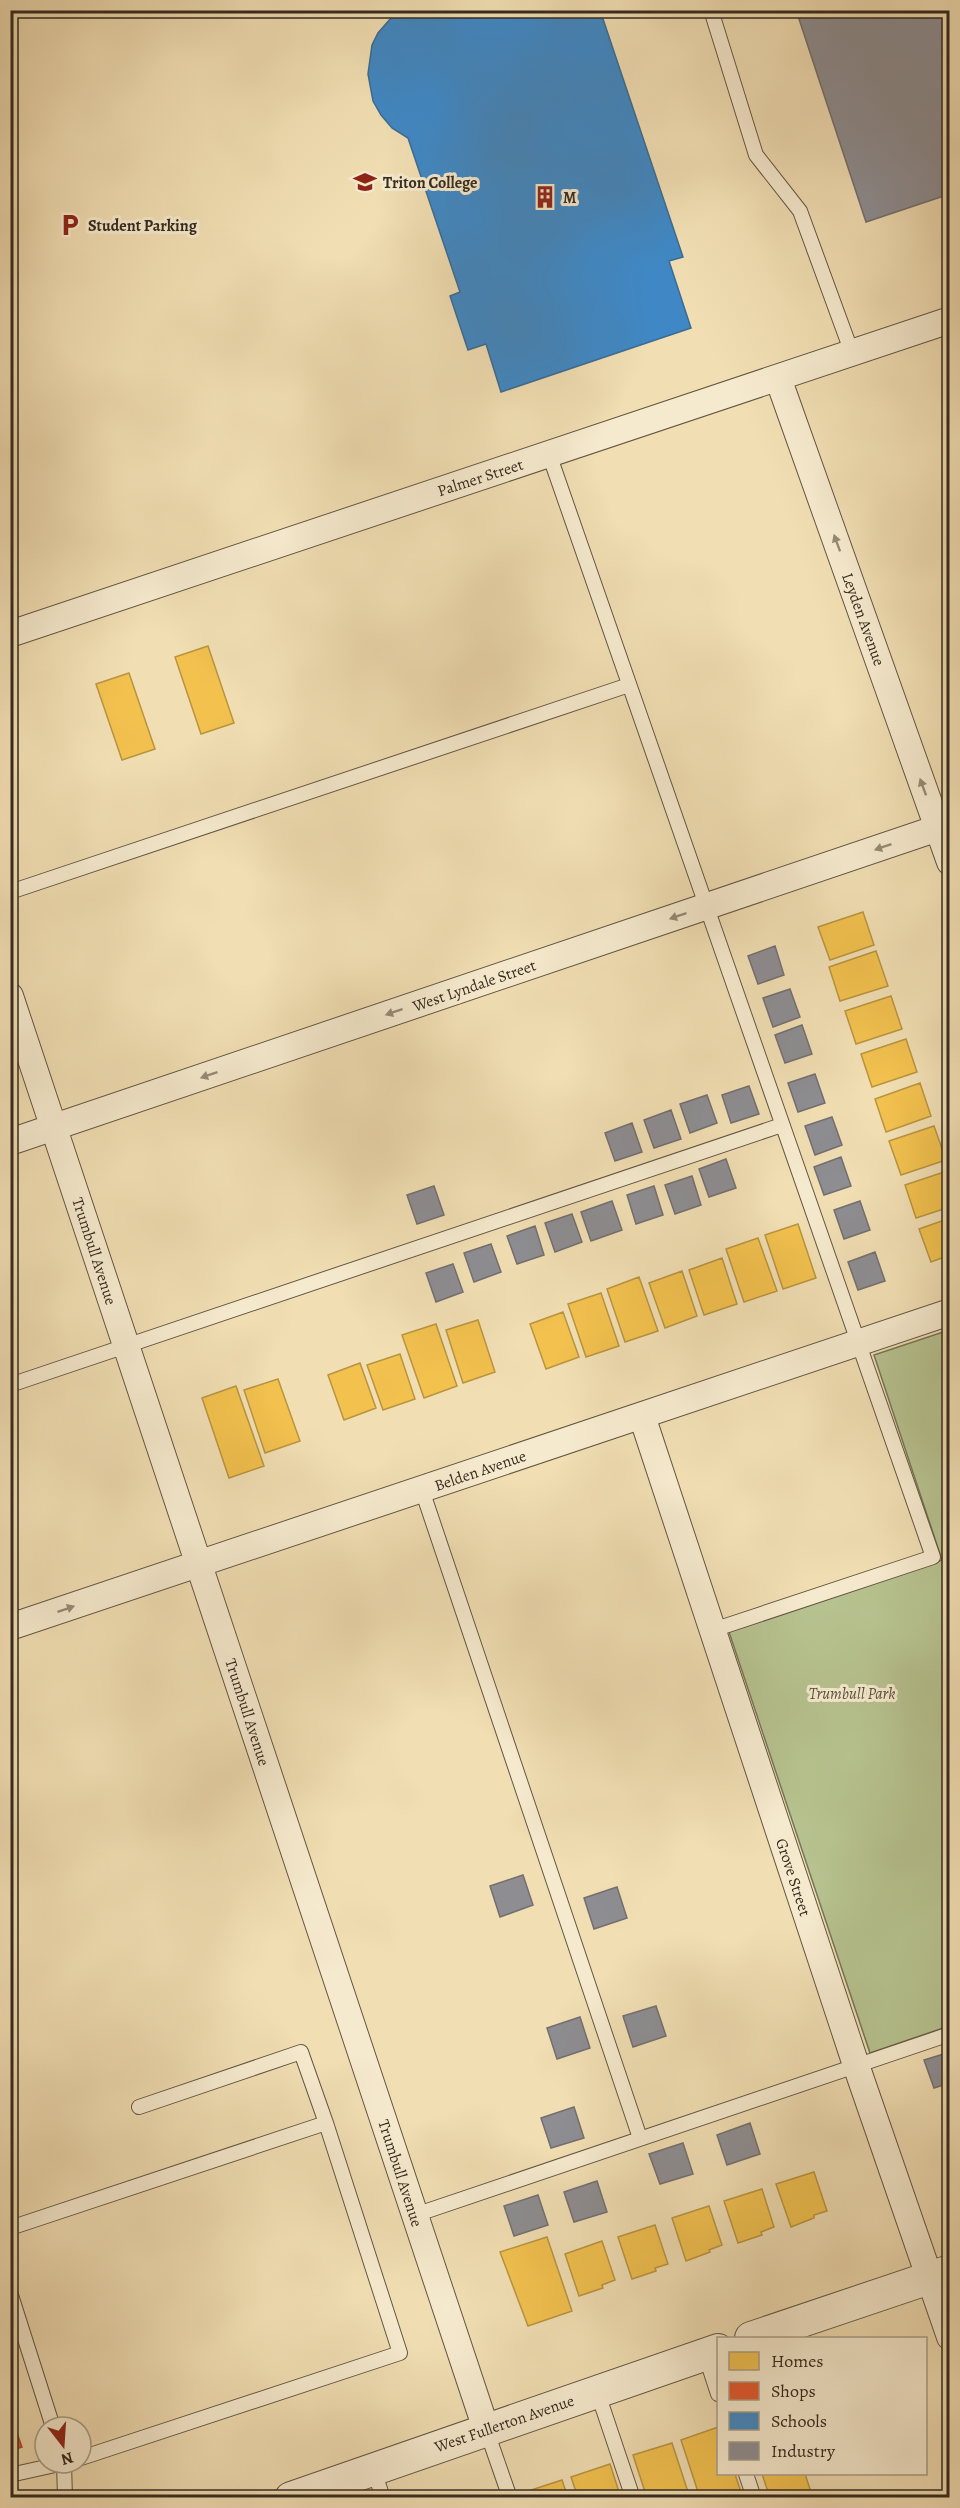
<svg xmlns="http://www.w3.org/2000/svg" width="960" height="2508" font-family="Alegreya,serif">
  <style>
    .green { fill: #b6c28f; stroke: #767657; stroke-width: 1.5 }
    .homes { fill: #f2c14e; stroke: #b99440; stroke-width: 1.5 }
    .shops { fill: #e4572e; stroke: #b04a2a; stroke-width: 1.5 }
    .schools { fill: #3f88c5; stroke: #3c6c93; stroke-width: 1.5 }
    .industry { fill: #8d8d92; stroke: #736f70; stroke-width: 1.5 }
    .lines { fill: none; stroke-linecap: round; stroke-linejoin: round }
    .service-casing { stroke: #645744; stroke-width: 16 }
    .minor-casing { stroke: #645744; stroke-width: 28 }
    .tertiary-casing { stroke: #645744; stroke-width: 34 }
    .service { stroke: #f6eace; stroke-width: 14 }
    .minor { stroke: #f6eace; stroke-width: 26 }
    .tertiary { stroke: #f6eace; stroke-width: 32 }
    .oneway { fill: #968a76 }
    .labels { text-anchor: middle; stroke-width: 6; stroke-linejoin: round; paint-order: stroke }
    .poi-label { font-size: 16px; font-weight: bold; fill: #352a1f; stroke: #f6eace; text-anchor: start }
    .street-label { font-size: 16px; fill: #352a1f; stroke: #f6eace }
    .park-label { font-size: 16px; font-style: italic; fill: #55503b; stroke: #f6eace }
  </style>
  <rect width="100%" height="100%" fill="#f1deb3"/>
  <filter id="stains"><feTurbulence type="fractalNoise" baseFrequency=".00333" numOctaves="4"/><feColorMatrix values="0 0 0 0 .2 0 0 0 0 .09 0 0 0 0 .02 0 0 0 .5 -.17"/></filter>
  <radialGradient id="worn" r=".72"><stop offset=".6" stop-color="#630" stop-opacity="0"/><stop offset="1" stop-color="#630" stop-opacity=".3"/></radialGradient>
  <path class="green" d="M949,1330v696l-79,27 -141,-421 213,-72 -68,-205z"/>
  <path class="homes" d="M208,646l26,77 -33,11 -26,-77z
    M129,673l26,76 -33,11 -26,-76z
    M863,912l11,33 -44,15 -12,-33z
    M876,951l12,35 -48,15 -11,-34z
    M891,996l11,33 -46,15 -11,-33z
    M906,1039l11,33 -45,15 -11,-33z
    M920,1083l11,33 -45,16 -11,-33z
    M934,1126l12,34 -45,15 -12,-34z
    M950,1170v37l-34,11 -11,-33z
    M950,1218v37l-19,7 -12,-33z
    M798,1224l18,54 -33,11 -18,-54z
    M758,1238l19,53 -33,11 -18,-53z
    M722,1258l15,46 -33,11 -15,-45z
    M682,1271l15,45 -32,12 -16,-45z
    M639,1277l19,54 -33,11 -18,-53z
    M601,1293l18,53 -33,11 -18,-53z
    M563,1312l16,45 -33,12 -16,-45z
    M478,1320l17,52 -32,11 -17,-53z
    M436,1324l21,62 -33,12 -22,-63z
    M400,1354l15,45 -32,11 -16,-45z
    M360,1363l16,45 -32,12 -16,-45z
    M278,1379l22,62 -35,12 -21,-63z
    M236,1386l28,80 -35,12 -27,-80z
    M950,2117v26l-8,-24z
    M814,2172l13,39 -13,4v3l-23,9 -15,-43z
    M762,2189l12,38 -13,5 1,3 -24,8 -14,-42z
    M709,2206l13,39 -13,5 1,2 -24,9 -14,-43z
    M655,2225l13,39 -13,4 1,3 -24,8 -14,-42z
    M547,2237l25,74 -44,15 -28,-74z
    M602,2241l13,39 -13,5 1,3 -24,8 -14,-42z
    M718,2427v47h17l8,24h-43l-19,-58z
    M672,2443l18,55h-43l-14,-43z
    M610,2464l11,34h-43l-7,-21z
    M762,2474h43l8,24h-43z
    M562,2480l6,18h-44l-2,-5z"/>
  <path class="shops" d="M10,2414l12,33 -12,4z"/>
  <path class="schools" d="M600,10l83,247 -14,4 22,67 -190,64 -15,-48 -18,6 -18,-54 10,-4 -52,-154 -16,-10 -11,-13 -8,-14 -5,-27 4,-29 6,-12 20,-23z"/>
  <path class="industry" d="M796,10h154v184l-84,28z
    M775,946l9,29 -26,9 -10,-28z
    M790,989l10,28 -27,10 -10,-29z
    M802,1025l10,29 -27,9 -10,-28z
    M815,1074l10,29 -27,9 -10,-29z
    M749,1086l10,28 -28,9 -9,-28z
    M707,1095l10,28 -27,10 -10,-29z
    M671,1110l10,29 -27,9 -10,-28z
    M832,1117l10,28 -27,10 -10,-29z
    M632,1123l10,29 -27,9 -10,-28z
    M841,1157l10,29 -27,9 -10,-28z
    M726,1159l10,29 -27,9 -10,-28z
    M692,1176l9,29 -26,9 -10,-29z
    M434,1186l10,29 -27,9 -10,-29z
    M654,1186l9,29 -27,9 -9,-29z
    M612,1201l10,29 -31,11 -10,-29z
    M860,1201l10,29 -26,9 -10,-29z
    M572,1214l10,28 -27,10 -10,-29z
    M535,1226l9,29 -27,9 -10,-28z
    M491,1244l10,28 -27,10 -10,-29z
    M875,1252l10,29 -27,9 -10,-28z
    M453,1264l10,28 -27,10 -10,-29z
    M523,1875l10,30 -33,12 -10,-31z
    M617,1887l10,31 -33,11 -10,-31z
    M656,2006l10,30 -33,11 -10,-31z
    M580,2017l10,31 -33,11 -10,-31z
    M950,2052v31l-16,5 -10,-28z
    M574,2107l10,31 -33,10 -10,-30z
    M750,2123l10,31 -33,11 -10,-30z
    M683,2143l10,31 -33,10 -11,-30z
    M597,2181l10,31 -33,10 -10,-30z
    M538,2195l10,30 -34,11 -10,-30z"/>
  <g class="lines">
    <g class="service-casing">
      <path id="service" d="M711,10l45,145 44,56 52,142
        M549,454l384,1103 -220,73
        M10,892l619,-207
        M10,1385l772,-260
        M422,1490l218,648
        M139,2107l162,-55 25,71
        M415,2215l535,-181
        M10,2228l316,-105 74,230 -319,105
        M10,2292l43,135
        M705,2354l13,40
        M597,2391l36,107
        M486,2429l24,69
        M64,2463l1,35
        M373,2468l10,30
        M746,2474l8,24
        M10,2475l54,-12"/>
    </g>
    <g class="minor-casing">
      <path id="minor" d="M778,378l172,484
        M10,634l940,-314
        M10,996l476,1433
        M10,1142l928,-314
        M642,1416l214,649 94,272
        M10,1627l940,-315"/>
    </g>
    <g class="tertiary-casing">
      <path id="tertiary" d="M751,2338l199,-67
        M291,2498l427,-148"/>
    </g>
    <use href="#service" class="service"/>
    <use href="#minor" class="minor"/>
    <use href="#tertiary" class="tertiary"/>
  </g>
  <defs><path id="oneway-solid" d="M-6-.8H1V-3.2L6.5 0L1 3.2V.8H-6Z" transform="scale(1.5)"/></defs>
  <g class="oneway">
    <use href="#oneway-solid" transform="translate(837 543) rotate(-110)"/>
    <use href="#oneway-solid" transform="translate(923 787) rotate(-110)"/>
    <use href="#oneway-solid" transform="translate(883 847) rotate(161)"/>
    <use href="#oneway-solid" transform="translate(678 916) rotate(161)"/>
    <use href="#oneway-solid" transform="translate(394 1012) rotate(161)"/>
    <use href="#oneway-solid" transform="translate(209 1075) rotate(161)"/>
    <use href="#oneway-solid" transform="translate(66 1609) rotate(-19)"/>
  </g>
  <defs>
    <g id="university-bare" transform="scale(1.8)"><path d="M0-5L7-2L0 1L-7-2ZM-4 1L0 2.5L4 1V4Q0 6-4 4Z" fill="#8f2418" stroke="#f6eace" stroke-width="2.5" paint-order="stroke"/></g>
    <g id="building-bare" transform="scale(1.8)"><path d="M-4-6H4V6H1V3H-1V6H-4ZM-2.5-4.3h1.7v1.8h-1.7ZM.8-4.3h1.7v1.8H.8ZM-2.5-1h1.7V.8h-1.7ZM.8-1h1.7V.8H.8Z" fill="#8f2418" stroke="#f6eace" stroke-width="2.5" paint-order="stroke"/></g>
    <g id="parking-bare" transform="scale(1.8)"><path d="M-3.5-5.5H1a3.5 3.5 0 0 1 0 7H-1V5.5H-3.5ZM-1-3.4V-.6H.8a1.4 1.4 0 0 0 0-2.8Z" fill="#8f2418" stroke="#f6eace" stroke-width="2.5" paint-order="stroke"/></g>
  </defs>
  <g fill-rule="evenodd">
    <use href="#university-bare" x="365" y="182"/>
    <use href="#building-bare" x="545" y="197"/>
    <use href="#parking-bare" x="70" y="225"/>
  </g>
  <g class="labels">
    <g class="poi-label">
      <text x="383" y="188">Triton College</text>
      <text x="563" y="203">M</text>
      <text x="88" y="231">Student Parking</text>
    </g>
    <g class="street-label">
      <text transform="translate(480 477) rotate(-18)" y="6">Palmer Street</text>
      <text transform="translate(864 619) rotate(70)" y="6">Leyden Avenue</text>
      <text transform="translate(474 985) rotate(-19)" y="6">West Lyndale Street</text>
      <text transform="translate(95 1251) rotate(72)" y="6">Trumbull Avenue</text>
      <text transform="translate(480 1470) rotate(-19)" y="6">Belden Avenue</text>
      <text transform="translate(248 1712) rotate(72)" y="6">Trumbull Avenue</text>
      <text transform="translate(794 1877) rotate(72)" y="6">Grove Street</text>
      <text transform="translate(401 2173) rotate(72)" y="6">Trumbull Avenue</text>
      <text transform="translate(504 2423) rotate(-19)" y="6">West Fullerton Avenue</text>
    </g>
    <g class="park-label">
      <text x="852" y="1699">Trumbull Park</text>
    </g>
  </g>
  <rect width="960" height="2508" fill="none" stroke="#f1deb3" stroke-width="36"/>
  <rect x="12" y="12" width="936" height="2484" fill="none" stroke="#352a1f" stroke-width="3"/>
  <rect x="18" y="18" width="924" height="2472" fill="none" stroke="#352a1f" stroke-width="1.5"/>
  <rect x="717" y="2337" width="210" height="138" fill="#f6eace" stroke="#a99d88" stroke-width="1.5"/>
  <rect x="729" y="2352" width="30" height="18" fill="#f2c14e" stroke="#a99d88" stroke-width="1.5"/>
  <text x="771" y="2367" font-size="18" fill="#352a1f">Homes</text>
  <rect x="729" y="2382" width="30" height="18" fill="#e4572e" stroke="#a99d88" stroke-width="1.5"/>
  <text x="771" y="2397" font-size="18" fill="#352a1f">Shops</text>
  <rect x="729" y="2412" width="30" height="18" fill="#3f88c5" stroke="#a99d88" stroke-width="1.5"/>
  <text x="771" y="2427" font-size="18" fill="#352a1f">Schools</text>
  <rect x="729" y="2442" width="30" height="18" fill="#8d8d92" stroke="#a99d88" stroke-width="1.5"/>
  <text x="771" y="2457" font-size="18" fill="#352a1f">Industry</text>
  <g transform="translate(63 2445) rotate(163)"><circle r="28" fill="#f6eace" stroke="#a99d88" stroke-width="1.5"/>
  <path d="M0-4.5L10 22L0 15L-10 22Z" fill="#8f2418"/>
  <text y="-9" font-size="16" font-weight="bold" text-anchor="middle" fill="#352a1f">N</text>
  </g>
  <rect width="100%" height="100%" filter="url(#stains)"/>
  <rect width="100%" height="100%" fill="url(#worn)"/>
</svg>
